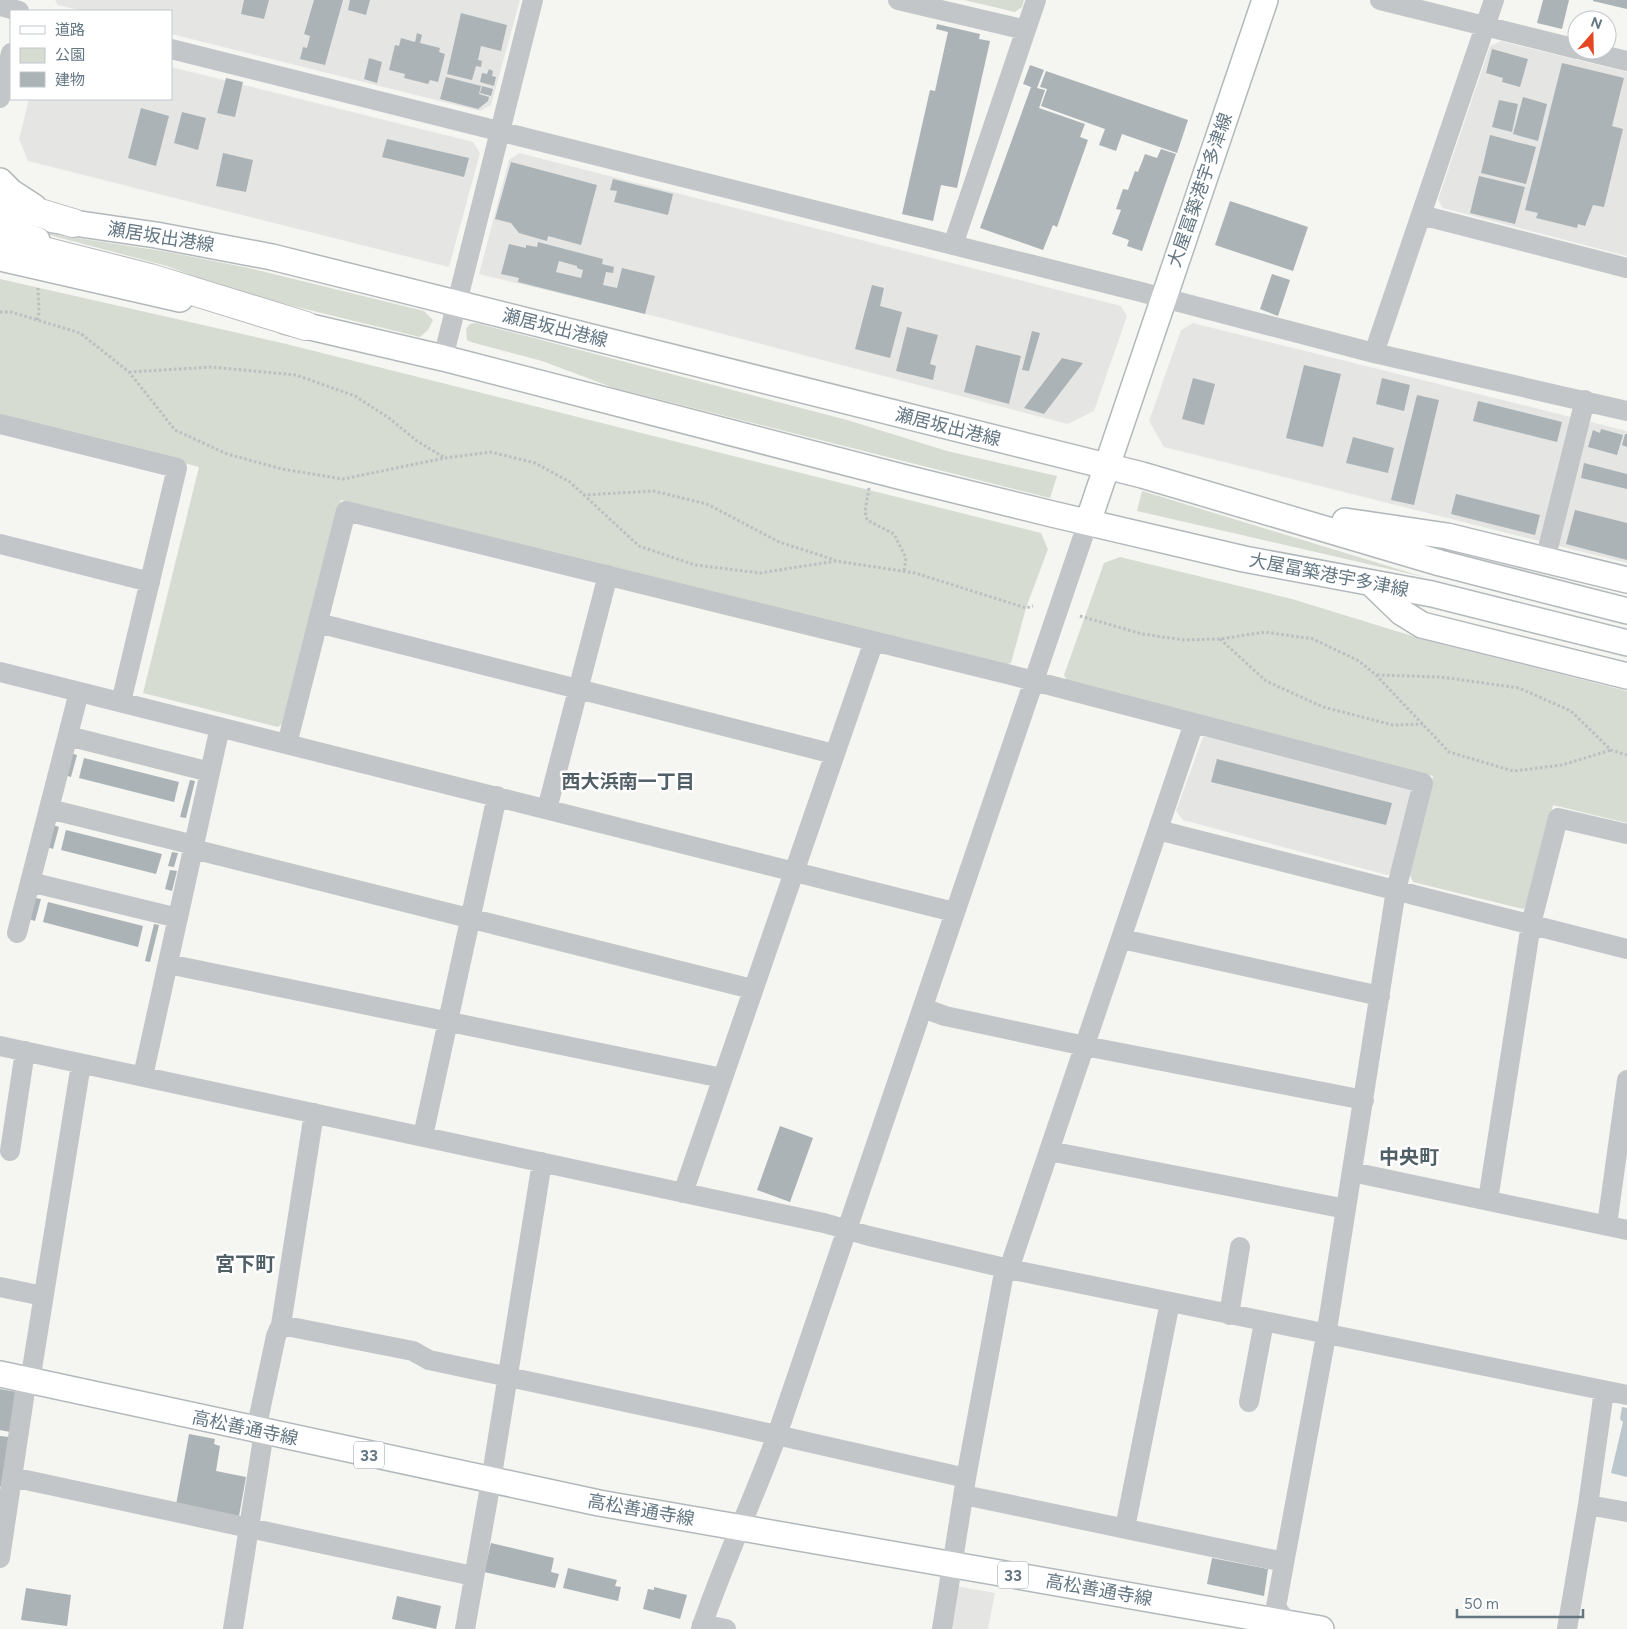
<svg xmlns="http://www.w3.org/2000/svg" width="1627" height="1629" font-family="Figtree,'Noto Sans JP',sans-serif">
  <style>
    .built { fill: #e5e6e4 }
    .green { fill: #d6dcd2 }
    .water { fill: #bbc7cc }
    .building { fill: #abb3b7; fill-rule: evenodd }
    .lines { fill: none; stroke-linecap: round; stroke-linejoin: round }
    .major-casing { stroke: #b3b8bb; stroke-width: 28 }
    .highway-casing { stroke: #b5b8bb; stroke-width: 30 }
    .path { stroke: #bcbec0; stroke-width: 3; stroke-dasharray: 2.5 2.5; stroke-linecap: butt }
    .minor { stroke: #c2c6c9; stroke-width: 20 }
    .major { stroke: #fff; stroke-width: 25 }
    .highway { stroke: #fff; stroke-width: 28 }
    .labels { text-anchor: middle; stroke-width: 5; stroke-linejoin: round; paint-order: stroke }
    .shield { fill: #fff; stroke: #929fa8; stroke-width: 1 }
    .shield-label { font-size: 16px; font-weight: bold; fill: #637682 }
    .street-label { font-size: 18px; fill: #637682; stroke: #fff }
    .neighbourhood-label { font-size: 19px; font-weight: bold; fill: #515f67; stroke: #fff }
    .quarter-label { font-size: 20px; font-weight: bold; fill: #515f67; stroke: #fff }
  </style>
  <rect width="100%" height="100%" fill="#f5f5f1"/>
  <path class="built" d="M55,0h465l-29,105 -11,6 -309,-77v-23h-88l-25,-6z
    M1501,41l126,31v184l-184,-48 -5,-8 52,-154z
    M171,67l302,75 7,11 -31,114 -421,-106 -9,-22 10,-40h142z
    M519,153l602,153 6,10 -33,95 -26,13 -410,-107 -179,-43 30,-114z
    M1193,323l434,108v132l-463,-116 -15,-26 32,-91z
    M1212,734l197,53 4,7 -19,78 -7,3 -204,-55 -7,-9 27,-74z
    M956,1586l39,7 -7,36h-39z"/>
  <path class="green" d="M964,0h60l-2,7 -7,5z
    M38,232l130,20 81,16 175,43 9,9 -5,10 -8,7 -184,-45 -69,-26z
    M0,279l282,64 759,190 7,16 -22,59 -15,55 -7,2 -663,-165 -57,222 -6,5 -135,-34 56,-226 -199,-53z
    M476,323l371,97 100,31 110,25 -7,22 -436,-110 -72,-27 -71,-19 -4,-2 -1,-11 4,-5z
    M1142,491l282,86 -287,-66z
    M1120,557l172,42 130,40 205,52v132l-74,-18 -25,100 -5,4 -110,-27 -3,-7 23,-99 -365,-94 -4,-7 40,-112z"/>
  <path class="water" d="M1622,1407l5,1v69l-16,-4 12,-51 -3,-3z"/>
  <path class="building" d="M244,0h25l-5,19 -23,-5z
    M314,0h29l-18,65 -25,-6 3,-12 4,1 3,-12 -6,-2z
    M350,0h20l-4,15 -18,-5z
    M1543,0h26l-7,29 -25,-6z
    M1593,0h34v9l-34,-8z
    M461,13l46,12 -6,26 -20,-5 -3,14 4,1 -1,6 -5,-1 -4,14 -25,-6z
    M937,24l43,10 -1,5 11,2 -33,147 -16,-3 -8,36 -31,-7 28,-124 5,1 13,-59 -12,-3z
    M417,33l5,2 -2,8 20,5 -1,4 6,2 -7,28 -8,-2 -2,4 -24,-6 1,-4 -16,-4 6,-25 4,1 2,-8 14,4z
    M1492,49l36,10 -8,28 -18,-5 1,-4 -17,-5z
    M369,58l13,4 -5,21 -13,-4z
    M1562,63l62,15 -12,48 11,3 -19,78 -11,-2 -8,21 -7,-2 -1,4 -41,-10 2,-5 -13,-3z
    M1030,65l14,5 -7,18 8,2 -6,18 46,16 -5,13 8,3 -31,87 -4,-2 -10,25 -63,-22 51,-141 -8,-3z
    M489,69l4,2 -1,5 4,1 -2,9 -14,-4 2,-9 5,1z
    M1046,71l142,49 -11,33 -55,-19 -6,17 -17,-6 6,-16 -64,-23 6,-17 -7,-2z
    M446,77l35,9 -2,8 10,3 -1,4 -10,8 -38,-10z
    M226,78l17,4 -8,35 -18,-4z
    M482,86l11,3 -2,7 -11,-3z
    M1523,97l24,7 -9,37 -25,-7z
    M1499,100l19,4 -6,28 -20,-5z
    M141,108l28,8 -13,50 -28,-8z
    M182,112l24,6 -8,32 -24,-7z
    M1490,135l46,12 -10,37 -45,-11z
    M387,139l82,19 -5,19 -82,-20z
    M1161,149l15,5 -34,97 -15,-5 2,-6 -17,-6 9,-24 -5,-1 7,-20 5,1 7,-19 3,1 7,-18 12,4z
    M223,153l30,7 -7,32 -30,-6z
    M511,162l86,23 -16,60 -33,-9 -1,5 -28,-8 -8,-10 -16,-4z
    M1479,176l46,11 -10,37 -45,-11z
    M613,179l60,15 -5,21 -54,-13 3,-11 -7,-1z
    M1230,201l78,26 -15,44 -78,-26z
    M538,242l65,17 -1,5 12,3 -1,6 -7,-1 -3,13 14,3 5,-20 33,8 -10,38 -127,-32 1,-4 -18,-4 8,-30 17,4v-3l11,2zM559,261l18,5v2l6,2 -2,8 -25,-6z
    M1272,274l18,6 -12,36 -18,-7z
    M872,285l12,3 -4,18 22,6 -12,46 -35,-9z
    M907,327l31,8 -8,29 6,2 -3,14 -37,-9z
    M1032,331l8,2 -11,38 -7,-1z
    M976,345l45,11 -12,48 -45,-12z
    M1062,358l21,5 -39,51 -20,-6z
    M1304,365l37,9 -18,73 -37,-9z
    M1193,378l22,6 -11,41 -22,-6z
    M1382,378l28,7 -6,26 -28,-7z
    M1417,395l22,5 -25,105 -23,-5z
    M1478,401l84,21 -5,20 -84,-21z
    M1601,429l22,6 -6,20 -29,-8 5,-17 7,3z
    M1625,434h2v13l-5,-2z
    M1353,437l41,11 -6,25 -42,-10z
    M1584,463l43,11v15l-46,-11z
    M1456,494l84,21 -5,20 -84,-21z
    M1575,510l52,13v37l-61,-16z
    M71,753l6,2 -6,22 -6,-2z
    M84,758l95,24 -5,20 -95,-24z
    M1217,759l175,44 -6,22 -175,-43z
    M190,780l5,1 -9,37 -6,-1z
    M53,825l6,2 -6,22 -6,-2z
    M66,830l96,24 -6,20 -95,-24z
    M172,852l6,1 -4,14 -6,-1z
    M170,870l7,1 -5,20 -7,-2z
    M35,898l6,1 -6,22 -6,-2z
    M48,902l95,24 -5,21 -95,-25z
    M154,924l5,1 -9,37 -5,-1z
    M780,1126l33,12 -23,64 -33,-12z
    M0,1389l17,3 -7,40 -10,-2z
    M189,1434l26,5 -1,5 6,2 -4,25 30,6 -7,39 -63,-11z
    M0,1436l9,1 -8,50 -1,-1z
    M491,1543l63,15 -3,14 8,2 -4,14 -71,-16z
    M1212,1558l56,11 -4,27 -57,-12z
    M568,1568l49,12 -2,6 6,1 -3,14 -55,-13z
    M654,1587l33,8 -7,24 -37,-10 5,-20 6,1z
    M26,1588l45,7 -4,31 -46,-6z
    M397,1596l44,10 -5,23 -44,-10z"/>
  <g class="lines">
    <g class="major-casing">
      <path id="major" d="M0,181l11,11 23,15
        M53,220l103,15 116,22 870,218 298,88 187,48
        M0,223l9,7 28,10
        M0,258l180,41
        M285,321l158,37 463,120 146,36 192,45 188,35 195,49
        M1345,521l102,15 180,44
        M1088,522l177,-522
        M1371,583l30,29 21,13 205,51
        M0,1374l599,129 722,126"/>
    </g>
    <g class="highway-casing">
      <path id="highway" d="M0,201l73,22
        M0,240l150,38 156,48"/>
    </g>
    <path class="path" d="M0,312h11l69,21 49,39 46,58 52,24 55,15 61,10 102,-21 46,-6 44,11 35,19 69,64 56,19 65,8 76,-12 79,12 111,35 7,-2
      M37,320l2,-7 -1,-25
      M129,372l82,-5 85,8 59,21 34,22 28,23 28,17
      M869,488l-4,23 2,9 27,14 12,24 -2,13
      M583,495l70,-4 54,13 72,38 56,18
      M1080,616l62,18 42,6 36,-1 45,-7 48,7 46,22 17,14 73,77 64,19 49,-6 49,-15
      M1220,639l46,42 57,26 70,18 30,-1
      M1377,675l64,2 78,11 52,23 40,39 16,5"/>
    <path class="minor" d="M898,0l128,30
      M1380,0l197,49
      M0,6l19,5
      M171,49l970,243 233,61 253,58
      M1582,50l45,11
      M0,98l11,-45
      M1421,215l206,53
      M953,245l83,-245
      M1374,353l120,-353
      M443,358l90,-358
      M0,424l177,44 -56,234
      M0,544l150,38
      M1545,560l40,-160
      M318,623l516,131
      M0,672l954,240
      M68,736l142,36
      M287,744l59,-233 665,164 412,108 -27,107 -70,446 -50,271 11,16
      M49,809l145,36
      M547,809l61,-234
      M1158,830l469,119
      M193,849l559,140
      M30,882l148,36
      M17,933l62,-241
      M1122,939l258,57
      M168,964l554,114
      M923,1008l22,8 140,30 279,54
      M0,1046l824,177 45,13 140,33 618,126
      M143,1076l77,-349
      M423,1136l74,-340
      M10,1151l15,-100
      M1049,1151l297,58
      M1352,1172l275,58
      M683,1193l191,-552
      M1488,1200l43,-276 27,-106 69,16
      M1607,1225l20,-145
      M0,1287l43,9
      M1229,1315l11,-68
      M281,1325l132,26 16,9 290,62 247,56
      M1249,1402l15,-80
      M256,1430l20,-94 5,-11 33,-212
      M12,1477l461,99
      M964,1495l320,67
      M1588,1505l39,7
      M1125,1528l45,-226
      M0,1558l25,-167 7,-22 49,-305
      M702,1624l24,5
      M233,1629l31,-197
      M465,1629l26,-148 51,-319
      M701,1629c22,-66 52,-128 76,-194l311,-913
      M942,1629l24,-151 37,-200 6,-9 185,-546
      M1567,1629l21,-124 16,-114"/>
    <use href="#major" class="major"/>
    <use href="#highway" class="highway"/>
  </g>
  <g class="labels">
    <g class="shield">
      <rect x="354" y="1441.5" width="30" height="27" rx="4"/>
      <rect x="998" y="1561.5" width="30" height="27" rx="4"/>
    </g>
    <g class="shield-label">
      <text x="369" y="1461">33</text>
      <text x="1013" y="1581">33</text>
    </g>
    <g class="street-label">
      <text transform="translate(1200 190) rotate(-71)" y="6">大屋冨築港宇多津線</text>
      <text transform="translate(161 237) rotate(9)" y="6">瀬居坂出港線</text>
      <text transform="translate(555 328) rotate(14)" y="6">瀬居坂出港線</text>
      <text transform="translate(948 427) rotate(14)" y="6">瀬居坂出港線</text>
      <text transform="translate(1329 575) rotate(11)" y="6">大屋冨築港宇多津線</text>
      <text transform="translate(245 1428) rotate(12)" y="6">高松善通寺線</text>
      <text transform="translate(641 1510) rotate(10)" y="6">高松善通寺線</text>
      <text transform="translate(1099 1590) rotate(10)" y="6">高松善通寺線</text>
    </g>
    <g class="neighbourhood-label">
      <text x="628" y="788">西大浜南一丁目</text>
    </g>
    <g class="quarter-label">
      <text x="1409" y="1164">中央町</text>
      <text x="245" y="1271">宮下町</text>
    </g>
  </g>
  <rect x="10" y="10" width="162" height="90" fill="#ffffff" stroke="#c1c8cd"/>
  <rect x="20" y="26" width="25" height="8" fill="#ffffff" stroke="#c1c8cd"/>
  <text x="55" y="35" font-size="15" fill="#637682">道路</text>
  <rect x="20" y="48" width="25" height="15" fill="#d6dcd2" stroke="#c1c8cd"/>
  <text x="55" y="60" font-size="15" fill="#637682">公園</text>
  <rect x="20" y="72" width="25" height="15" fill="#abb3b7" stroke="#c1c8cd"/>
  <text x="55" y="85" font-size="15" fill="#637682">建物</text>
  <g transform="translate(1592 35) rotate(20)"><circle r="24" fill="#ffffff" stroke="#c1c8cd"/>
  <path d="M0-4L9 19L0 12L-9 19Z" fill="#e44622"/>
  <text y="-8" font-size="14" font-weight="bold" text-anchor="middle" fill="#637682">N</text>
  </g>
  <path d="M1457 1609v8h126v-8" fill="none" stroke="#637682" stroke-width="2.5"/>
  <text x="1464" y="1609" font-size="15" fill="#637682" stroke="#ffffff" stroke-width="4" paint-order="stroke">50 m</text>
</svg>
